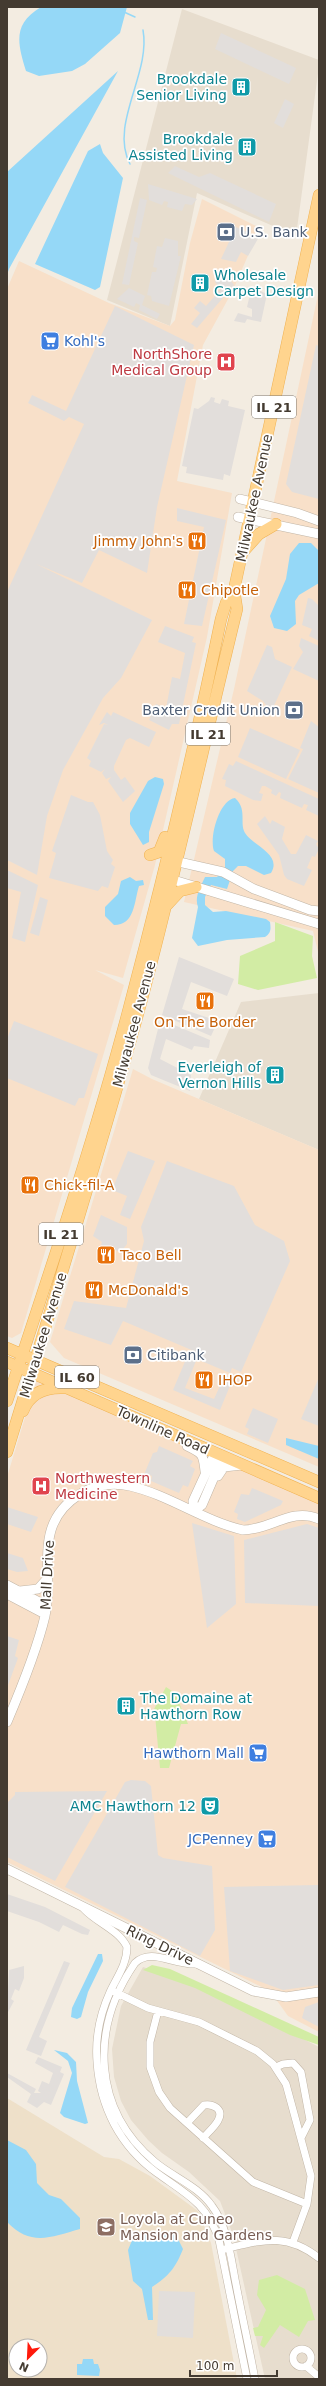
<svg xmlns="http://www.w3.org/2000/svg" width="326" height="2386" font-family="'DejaVu Sans',sans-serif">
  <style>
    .residential { fill: #e7ddce }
    .commercial { fill: #f8e0c9 }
    .education { fill: #eee0c9; fill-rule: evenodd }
    .green { fill: #d2eca4 }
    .parking { fill: #e2dedb }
    .water { fill: #95d8f7 }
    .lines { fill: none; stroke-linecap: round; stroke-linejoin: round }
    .stream { stroke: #95d8f7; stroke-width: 1.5 }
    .minor-casing { stroke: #c1b5a6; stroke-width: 8 }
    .tertiary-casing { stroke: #c1b5a6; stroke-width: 10 }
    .primary-casing { stroke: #f0b252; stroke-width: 12 }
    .minor { stroke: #fff; stroke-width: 7 }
    .tertiary { stroke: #fff; stroke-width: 9 }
    .primary { stroke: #ffd48e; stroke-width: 11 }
    .labels { text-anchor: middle; stroke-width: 3.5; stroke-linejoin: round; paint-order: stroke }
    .shield { fill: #fff; stroke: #7c766f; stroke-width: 1 }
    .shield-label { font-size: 13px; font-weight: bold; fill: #443b31 }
    .culture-label { font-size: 14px; fill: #0d838f; stroke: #fff; text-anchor: end }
    .service-label { font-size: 14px; fill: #4e5e75; stroke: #fff; text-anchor: start }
    .shop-label { font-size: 14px; fill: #366cbe; stroke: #fff; text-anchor: end }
    .health-label { font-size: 14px; fill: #be3a42; stroke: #fff; text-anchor: end }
    .street-label { font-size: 14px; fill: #443b31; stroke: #fff }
    .food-label { font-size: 14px; fill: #c56008; stroke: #fff; text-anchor: start }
    .education-label { font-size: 14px; fill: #785e54; stroke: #fff; text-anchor: start }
  </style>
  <rect width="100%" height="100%" fill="#f3ece1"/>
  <path class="residential" d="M182,9l137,51v6l-23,170 -99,-43 -27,133 -63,-26z
    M319,993v157l-120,-51 42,-97z
    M143,1967l56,19 120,61v332h-54l-32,-144 -13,-34 -31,-29 -27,-19 -14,-13 -17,-20 -10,-19 -7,-24 -2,-28 9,-43z"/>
  <path class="commercial" d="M202,199l58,29 -27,62 -30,55 -26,136 55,12 -25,144 -52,228 -32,113 -28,-8 29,15 -103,348 -9,5 -5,-2v-1047l12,-28 90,42 61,23 5,-6 15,-77z
    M319,290v666l-6,-25 -129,-29 50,-213z
    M133,1069l19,10 167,71v317l-255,-109 -14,-16z
    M37,1378l282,123v531l-31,-16 -18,-25 -263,-129v-385z"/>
  <path class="education" d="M7,2098l97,59 15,2 31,17 48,35 13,32 26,136h-230zM16,2346h24v24h-24z"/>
  <path class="green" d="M275,922l38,14 -1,20 5,22 -59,12 -20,-6 2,-28 35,-15z
    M166,1687l9,6 13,31h-7l-12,44h-9l-5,-53 -2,-4z
    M152,1965l18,4 149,68v8l-29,-10 -95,-47 -52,-18z
    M277,2275l28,14 10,31 -7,1 -9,16 -19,-12 -16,23 -4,-3 3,-9h-8l-2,-8 5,-1 8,-17 -9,-15 2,-15z"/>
  <path class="parking" d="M221,33l75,35 -7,16 -74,-35z
    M285,99l9,5 -11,24 -9,-5z
    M175,166l24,11 11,-4 66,31 -7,18 -101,-49z
    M148,184l49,15 -5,6 -7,-1 -3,7 -15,-4 1,-5 -4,-1 -2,4 -13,-5z
    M140,198l7,2 -8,38 -5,-1v4l4,2 -9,42 -7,-1z
    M236,227l23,10 -11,19 -7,-4 -5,10 -15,-3z
    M165,238l13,3v15h3l-12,50 -17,-5 -1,-5 -4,-1 5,-23h4l1,-4 -4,-1 4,-21 5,1z
    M224,270l10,15 -37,43 -6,-4 9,-11 -6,-5 6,-7 6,5 15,-17 -6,-7z
    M129,288l16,8 -3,9 18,9 -3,5 -18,-9 1,-5 -4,-2 -2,4 -17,-8z
    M256,289l11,5 -6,28 -14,-3 -2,4 -11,-2 4,-8 14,4v-8l-5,-2 4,-17 5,1z
    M115,306l79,39 -37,162 -10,66 -48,-23 -17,33 -46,-19 116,56 -31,58 -18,20 -40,72 -16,46 -10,59 -30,-15v-268l77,-168 -15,-7 -5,4 -36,-18 4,-8 34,16z
    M316,345l3,1v153l-27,-7 -6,-8z
    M211,397l4,1 -1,4 6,2 2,-5 7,2 -1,5 17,4 -15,66 -6,-2 -1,6 -37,-7 1,-6 -5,-1 12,-58 4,1 11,-8z
    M177,508l49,12 -24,106 -18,-2 20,-97 -27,-6z
    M308,598l4,1 7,7v35l-10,-5 3,-7 -10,-4z
    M165,626l29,11 -2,5 4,1 -17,81h-7l-3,6 -20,-10 7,-16 10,4 6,-31 8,2 5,-26 -27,-11z
    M301,638l18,8v35l-26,-12 10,-17 -4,-6z
    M267,645l5,2 3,12 17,8 -21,45 -8,-11 -16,-10z
    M107,712l4,4 2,-4 43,20 -7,15 -19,-9 -4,2 -12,26v4l7,10 4,-3 10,14 -12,11 -15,-21 3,-4 -5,2 -4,-6 3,-4 -4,3 -12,-6 2,-5 -4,-3 17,-34 4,1 -4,-2 -5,2z
    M311,721l8,6v66l-31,-14 15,-30 -3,-1z
    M250,728l50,22 -14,29 -48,-22z
    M236,761l83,38v17l-13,-6 2,-5 -4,-1 -2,4 -22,-10 1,-5 -2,-1 -3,4 -5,-3 1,-3 -7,-4h-3l-3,7 4,1 -2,7 -8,-1 -28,-14 1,-6 -4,-1 7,-15 4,2z
    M71,795l17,7h5l7,13 7,36 6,9 -2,4 4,3 -7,21 -6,-2 -4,5 -49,-13 7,-25 -4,-2z
    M265,816l5,8 2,-4 13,7 -3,12 9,15h5l10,-19 12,6 -2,3 3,5 -4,8 -3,-1 -5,12 5,2 -8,16 -17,-7 -3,-4 -5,-20 -22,-31z
    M7,870l31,15 -13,57 -13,-4 9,-46 -14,-4z
    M40,897l8,3 -9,36 -9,-3z
    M179,957l55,22 -7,17 -36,-14 -9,27 36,12 -7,15 -49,-21z
    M14,1021l84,33 -14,44h-5l-4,8 -68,-28v-39z
    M167,1022l43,18 -1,8 -15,-2 -2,4 -26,-11 -6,20 31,16 -1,16 -39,-16 -3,-7 11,-43z
    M128,1151l27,10 -25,58 -10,-4 7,-19 -15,-6z
    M167,1161l67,25 21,39 29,16 6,20 -49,111 -9,-4 -2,5 -31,-13 2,-6 -78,-33 -12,24 -47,-16 10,-28 52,7 18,-67 -3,-14z
    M101,1215l26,12v17l-6,8 -20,-7 1,-3 -9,-6z
    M189,1352l9,4 -13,32 29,11 10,-22 8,4 -12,29 -47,-20z
    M319,1377v49l-18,-7z
    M253,1408l25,11 -10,24 -21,-9 2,-5 -4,-2z
    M159,1446l34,15 -3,5 5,3 -7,18 -5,-2 -4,8 -28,-12 1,-5 -2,-1 -2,4 -5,-2 10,-24 4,-1z
    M252,1488l31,13 -2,4 -36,17 -8,-3 1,-5 -4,-2 7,-18 8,1z
    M7,1507l31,10 -7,15 -24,-8z
    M192,1523l42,13 2,68 -29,24z
    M307,1524l12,4v78l-74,-3 -1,-63z
    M7,1553l16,5 5,13 -11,1 -10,-3z
    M7,1636l12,4 -4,16 3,2 -11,30z
    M131,1780l14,1 6,5 7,69 5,3 49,8 3,64 -15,26 -135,-69 60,-105z
    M107,1791l-52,90 -48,-24v-54l8,-8v-3z
    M319,1885v100l-36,5 -53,-19 -6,-84z
    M7,1894l38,13 45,23 -2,5 -6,-1 -19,-9 -4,7 -20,-10 -32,-11z
    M64,1961l6,2 -31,74 8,4 -6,15 -15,-6z
    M24,1966v12l-5,13 -4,-2 -4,10 3,2 -7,13 2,-44z
    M319,2002v25l-17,-9 3,-11z
    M38,2057l24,10 -2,5 4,2 -13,31 -7,-3 -7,6 -10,-6 4,-8 -24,-17v-4l29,16 -2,4h7l-3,-2 4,-10 7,3 4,-11 -18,-10z
    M159,2291l36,1 -2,46 -36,-2z"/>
  <path class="water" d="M41,7h86l-7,26 -35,31 -13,7 -33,5 -13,-5c-9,-29 -13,-47 15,-64z
    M118,71l-109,198 -2,6v-103z
    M100,144l3,9 20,25 -23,109 -5,3 -60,-26 53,-113z
    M299,543h12l8,8v32l-20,12 -4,6 1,23 -9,7 -13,-3 -4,-12 16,-37 4,-25z
    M155,777l8,2 1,5 -15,48v10l-6,3 -13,-21v-11l18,-32z
    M235,798c12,11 5,23 9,33 6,14 39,22 27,42l-7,2 -18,-9h-8l-5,5 -6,18 -16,-4 -6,12v8l8,7 13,-1 40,8 4,3c1,7 1,11 -5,15l-38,3 -29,6 -6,-8 6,-31c-4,-10 3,-21 7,-30h12l8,-10v-8l-11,-8c-5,-13 5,-51 21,-53z
    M130,877l6,4 7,-1 1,5 -5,1c-5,16 -4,39 -25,39l-9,-9v-9l13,-13 3,-13z
    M286,1438l33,8v13l-33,-14z
    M98,1954h4l1,7 -15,31 -7,25 -4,2 -6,-2 1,-9z
    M54,2050l13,3 9,9 1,19 11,42 -3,1 -21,-7 -4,-4 12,-40 -4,-12z
    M7,2140l19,10 10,14 1,19 12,12 12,4 19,19v11c-29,8 -49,18 -73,-7z
    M153,2232l22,1 8,16c-7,18 -14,27 -31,38l1,33h-5l-6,-31 -9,-8 -5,-31 5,-12z
    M83,2359h10l1,5h4l2,6 -1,6 -22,-1v-11h5z"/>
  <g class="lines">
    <path class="stream" d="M124,12l11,5
      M130,164c-21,-40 21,-90 13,-134"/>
    <g class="minor-casing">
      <path id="minor" d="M84,1909c13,14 35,21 43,38 0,17 -10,30 -17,45 -10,22 -15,45 -13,70 3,45 23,84 60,111 29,21 50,30 62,67l28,139
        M198,1964c-24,2 -46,-17 -63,-1 -45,65 -43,146 20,199 18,15 43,24 57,44 16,21 19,53 24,78 6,32 13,63 19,95
        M115,1992l33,16 51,14 58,29 16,13 13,20 25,92 -4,28 -14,38
        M158,2011l-8,31v25l9,25 11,16 83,74 54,22
        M276,2067l7,-3 10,-1 8,9 9,48 -9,18
        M187,2123l17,-18c5,-1 9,0 13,3 10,9 -8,23 -14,30
        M225,2249c38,-9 61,-17 94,9
        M293 2358a9 9 0 1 1 18 0a9 9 0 1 1-18 0Z
        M306,2366l13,11"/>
    </g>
    <g class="tertiary-casing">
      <path id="tertiary" d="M240,499l57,14 22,8
        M238,517l81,17
        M170,860l53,12 31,17 56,21 9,1
        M167,878l152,46
        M187,1446c17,8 16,9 18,25
        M218,1476l6,-9 18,-2
        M194,1511l-1,-10 22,-48
        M194,1511l8,-6 21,-49
        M7,1585l32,17 5,11
        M20,1591l18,-2 8,-9
        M7,1594l38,20
        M7,1722c14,-33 30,-72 38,-106 10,-46 -14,-91 35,-122 15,-9 33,-12 50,-8 39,9 74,35 113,44 28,0 48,-23 76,-11
        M7,1869l246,122 33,6 33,-5"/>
    </g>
    <g class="primary-casing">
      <path id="primary" d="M242,553l17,-19 17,-10
        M150,855l9,-3 6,-15
        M167,905l13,-14 16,-4
        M7,1348l312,134
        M7,1362l312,136
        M7,1401c43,-130 87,-260 122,-393 34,-129 65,-258 92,-389l5,-16 8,-13 85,-395
        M23,1411c7,-19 24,-24 42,-23
        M7,1452c45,-147 91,-293 132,-442 36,-133 65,-267 98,-401l-3,-19"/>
    </g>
    <use href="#minor" class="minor"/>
    <use href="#tertiary" class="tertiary"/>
    <use href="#primary" class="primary"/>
  </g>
  <defs>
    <g id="building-square" transform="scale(1)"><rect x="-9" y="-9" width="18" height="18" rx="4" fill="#0f9aa8" stroke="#fff"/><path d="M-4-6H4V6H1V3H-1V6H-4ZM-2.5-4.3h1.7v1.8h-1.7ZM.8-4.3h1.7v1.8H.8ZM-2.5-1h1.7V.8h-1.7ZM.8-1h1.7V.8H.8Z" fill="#fff"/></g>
    <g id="bank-square" transform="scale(1)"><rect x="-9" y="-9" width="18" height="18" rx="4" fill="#5c6f8a" stroke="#fff"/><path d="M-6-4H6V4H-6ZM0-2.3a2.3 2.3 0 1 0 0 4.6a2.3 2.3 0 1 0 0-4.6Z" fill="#fff"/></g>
    <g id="supermarket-square" transform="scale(1)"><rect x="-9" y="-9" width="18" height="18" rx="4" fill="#3f7fe0" stroke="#fff"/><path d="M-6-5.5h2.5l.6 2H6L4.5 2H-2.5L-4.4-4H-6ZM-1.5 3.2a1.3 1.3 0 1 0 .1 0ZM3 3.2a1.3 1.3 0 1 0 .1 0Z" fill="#fff"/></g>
    <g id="hospital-square" transform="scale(1)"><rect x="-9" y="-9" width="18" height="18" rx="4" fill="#e0444e" stroke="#fff"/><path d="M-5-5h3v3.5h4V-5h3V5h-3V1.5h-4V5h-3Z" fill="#fff"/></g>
    <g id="restaurant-square" transform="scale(1)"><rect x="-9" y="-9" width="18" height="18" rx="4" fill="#e8710a" stroke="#fff"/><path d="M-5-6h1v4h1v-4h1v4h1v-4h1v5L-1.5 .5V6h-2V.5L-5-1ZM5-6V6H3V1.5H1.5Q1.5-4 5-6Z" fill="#fff"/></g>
    <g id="theatre-square" transform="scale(1)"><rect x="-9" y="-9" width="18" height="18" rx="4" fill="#0f9aa8" stroke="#fff"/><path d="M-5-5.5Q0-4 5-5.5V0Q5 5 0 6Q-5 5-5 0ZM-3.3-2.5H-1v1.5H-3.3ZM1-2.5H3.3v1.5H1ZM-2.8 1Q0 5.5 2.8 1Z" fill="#fff"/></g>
    <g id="university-square" transform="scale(1)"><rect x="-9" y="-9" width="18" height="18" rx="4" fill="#8d6e63" stroke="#fff"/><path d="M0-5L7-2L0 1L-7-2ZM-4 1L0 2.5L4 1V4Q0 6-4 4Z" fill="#fff"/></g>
  </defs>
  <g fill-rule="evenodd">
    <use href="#building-square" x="241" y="87"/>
    <use href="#building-square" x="247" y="147"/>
    <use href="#bank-square" x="226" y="232"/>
    <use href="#building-square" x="200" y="283"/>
    <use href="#supermarket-square" x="50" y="341"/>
    <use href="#hospital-square" x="226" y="362"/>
    <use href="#restaurant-square" x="197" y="541"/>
    <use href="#restaurant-square" x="187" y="590"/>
    <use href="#bank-square" x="294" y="710"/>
    <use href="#restaurant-square" x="205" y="1001"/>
    <use href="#building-square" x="275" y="1075"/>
    <use href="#restaurant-square" x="30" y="1185"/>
    <use href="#restaurant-square" x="106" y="1255"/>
    <use href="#restaurant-square" x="94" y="1290"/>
    <use href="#bank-square" x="133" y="1355"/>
    <use href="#restaurant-square" x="204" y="1380"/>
    <use href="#hospital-square" x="41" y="1486"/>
    <use href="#building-square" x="126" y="1706"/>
    <use href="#supermarket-square" x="258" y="1753"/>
    <use href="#theatre-square" x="210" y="1806"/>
    <use href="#supermarket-square" x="267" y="1839"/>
    <use href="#university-square" x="106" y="2227"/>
  </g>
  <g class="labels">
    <g class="shield">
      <rect x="252" y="396" width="44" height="22" rx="3"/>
      <rect x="186" y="723" width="44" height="22" rx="3"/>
      <rect x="39" y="1223" width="44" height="22" rx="3"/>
      <rect x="55" y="1366" width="44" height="22" rx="3"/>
    </g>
    <g class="shield-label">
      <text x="274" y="412">IL 21</text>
      <text x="208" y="739">IL 21</text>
      <text x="61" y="1239">IL 21</text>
      <text x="77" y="1382">IL 60</text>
    </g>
    <g class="culture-label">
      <text x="227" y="84">Brookdale<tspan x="227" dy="16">Senior Living</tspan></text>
      <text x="233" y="144">Brookdale<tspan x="233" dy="16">Assisted Living</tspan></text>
      <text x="214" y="280" text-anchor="start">Wholesale<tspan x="214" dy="16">Carpet Design</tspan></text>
      <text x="261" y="1072">Everleigh of<tspan x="261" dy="16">Vernon Hills</tspan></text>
      <text x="140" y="1703" text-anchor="start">The Domaine at<tspan x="140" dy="16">Hawthorn Row</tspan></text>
      <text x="196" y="1811">AMC Hawthorn 12</text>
    </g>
    <g class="service-label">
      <text x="240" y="237">U.S. Bank</text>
      <text x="280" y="715" text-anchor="end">Baxter Credit Union</text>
      <text x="147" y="1360">Citibank</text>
    </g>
    <g class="shop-label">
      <text x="64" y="346" text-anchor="start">Kohl's</text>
      <text x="244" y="1758">Hawthorn Mall</text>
      <text x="253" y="1844">JCPenney</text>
    </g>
    <g class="health-label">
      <text x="212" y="359">NorthShore<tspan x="212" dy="16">Medical Group</tspan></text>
      <text x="55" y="1483" text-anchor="start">Northwestern<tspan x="55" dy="16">Medicine</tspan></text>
    </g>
    <g class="street-label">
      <text transform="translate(254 498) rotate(-78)" y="5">Milwaukee Avenue</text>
      <text transform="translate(134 1024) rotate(-75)" y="5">Milwaukee Avenue</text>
      <text transform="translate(43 1335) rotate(-73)" y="5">Milwaukee Avenue</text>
      <text transform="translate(163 1430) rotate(24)" y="5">Townline Road</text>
      <text transform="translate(47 1575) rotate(-87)" y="5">Mall Drive</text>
      <text transform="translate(160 1945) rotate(26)" y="5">Ring Drive</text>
    </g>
    <g class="food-label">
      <text x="183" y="546" text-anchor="end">Jimmy John's</text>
      <text x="201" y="595">Chipotle</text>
      <text x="205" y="1027" text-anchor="middle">On The Border</text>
      <text x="44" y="1190">Chick-fil-A</text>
      <text x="120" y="1260">Taco Bell</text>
      <text x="108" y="1295">McDonald's</text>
      <text x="218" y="1385">IHOP</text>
    </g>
    <g class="education-label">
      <text x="120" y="2224">Loyola at Cuneo<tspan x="120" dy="16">Mansion and Gardens</tspan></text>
    </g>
  </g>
  <rect width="326" height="2386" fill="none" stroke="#443b31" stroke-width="16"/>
  <g transform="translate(28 2358) rotate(204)"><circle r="19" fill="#ffffff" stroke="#b4b1ad"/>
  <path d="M0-3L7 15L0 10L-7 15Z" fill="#ff1a0c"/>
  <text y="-6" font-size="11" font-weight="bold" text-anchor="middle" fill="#443b31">N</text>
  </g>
  <path d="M190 2370v6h87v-6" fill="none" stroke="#443b31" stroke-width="2"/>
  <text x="196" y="2370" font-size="12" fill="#443b31" stroke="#ffffff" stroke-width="3" paint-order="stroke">100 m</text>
</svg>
